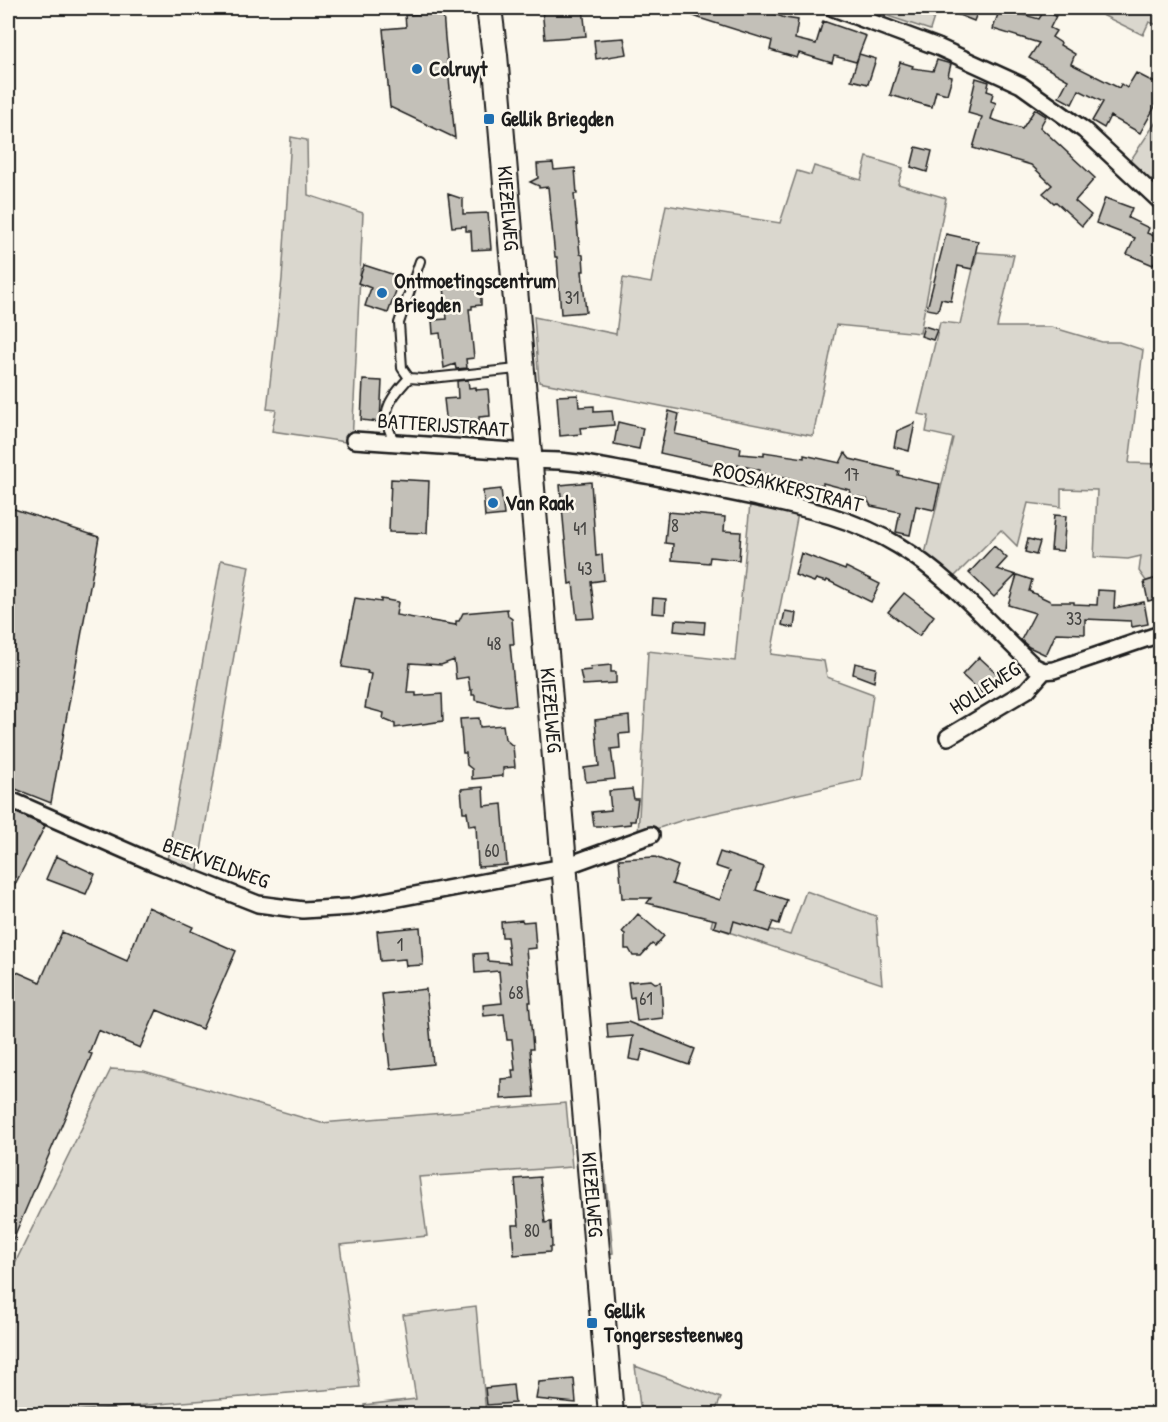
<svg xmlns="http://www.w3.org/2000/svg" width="1168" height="1422" font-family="'Patrick Hand',sans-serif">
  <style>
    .green { fill: #dad7ce; stroke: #7b7a75; stroke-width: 1.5 }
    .building { fill: #c3c0b8; stroke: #1c1c1c; stroke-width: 1.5 }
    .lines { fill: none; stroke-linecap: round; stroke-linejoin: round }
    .service-casing { stroke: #1c1c1c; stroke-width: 12 }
    .minor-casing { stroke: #1c1c1c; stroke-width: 20 }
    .primary-casing { stroke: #1c1c1c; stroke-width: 28 }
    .service { stroke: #fbf7ec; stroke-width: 8 }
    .minor { stroke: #fbf7ec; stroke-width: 15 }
    .primary { stroke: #fbf7ec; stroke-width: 24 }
    .poi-dot { fill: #1f6fb2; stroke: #fbf7ec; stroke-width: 2 }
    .labels { text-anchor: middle; stroke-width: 5; stroke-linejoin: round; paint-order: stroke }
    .number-label { font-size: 18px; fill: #464543 }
    .poi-label { font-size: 21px; font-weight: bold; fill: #1c1c1c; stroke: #fbf7ec; text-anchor: start }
    .street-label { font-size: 21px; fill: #1c1c1c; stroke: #fbf7ec }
  </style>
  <rect width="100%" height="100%" fill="#fbf7ec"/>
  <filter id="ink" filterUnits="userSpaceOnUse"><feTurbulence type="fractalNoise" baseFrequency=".0167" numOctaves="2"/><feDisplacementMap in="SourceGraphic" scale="12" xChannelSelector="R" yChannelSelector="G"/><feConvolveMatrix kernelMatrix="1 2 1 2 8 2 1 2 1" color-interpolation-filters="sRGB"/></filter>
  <g filter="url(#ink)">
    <path class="green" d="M864,8h73l-7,22z
      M1101,8h59v18l-11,-4 -6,13 -45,-22z
      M1160,116v76l-32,-28z
      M291,137l16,3 1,55 55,18 -11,230 -80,-12 4,-21 -9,-1 15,-130z
      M867,157l36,11 -5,16 48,14 -26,135 -84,-8 -23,111 -274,-54 -5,-65 82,17 7,-56 28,5 15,-78 114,18 17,-52 14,4 3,-9 47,14z
      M977,252l37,3 -17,72h54l51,15h17l24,8 -14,113 31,1v113l-14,4 -7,-10 2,-15 -13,3 -34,-2 3,-67 -36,-1v18l-33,-4 -11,43 -16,-16 -49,49 -27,-25 28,-116 -27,-6 3,-16 -11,-2 22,-92 20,2z
      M750,504l48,9 -27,141 53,7 3,16 46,17 -12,86 -178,40 -45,15 10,-184 87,10z
      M221,560l28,6 -52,309 -30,-15z
      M806,891l70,25 6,68 -171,-58 3,-12 76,21z
      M111,1069l33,2 177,52 245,-20 6,64 -153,10 8,59 -87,9 20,142 -319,27h-33v-137z
      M605,1171l8,82 -9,1 -7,-82z
      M476,1306l10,108h-121l-1,-9 52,-6 -13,-84z
      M635,1366l86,32 -7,16h-73z"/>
    <path class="building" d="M583,8l3,28 -41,3 -3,-30z
      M680,8h78l27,10 13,2 -3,19 21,5 7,-23 43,15 -7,18 17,5 -8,25 -17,-4 8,-25 -3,7 -22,-6 -2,7 -33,-10 -2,5 -27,-8 2,-9 -73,-23 -20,-8z
      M941,8h38l-5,13z
      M1000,8h14l-1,4 26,7 5,-8 12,5 -6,12 6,3 -4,6 9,6 -1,2 15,9 -4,10 48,24 2,-4 6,4 9,-15 25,13v10l-21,37 -30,-17 -6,12 -12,-7 11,-19 -24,-12 -7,14 -13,-7 9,-17 -39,-22 10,-15 -46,-14z
      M443,12l2,26 10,100 -65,-31 -7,-78 23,-2 -1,-12z
      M624,38l3,16 -31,5 -2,-19z
      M937,60l14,4 -3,12 4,1 -5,17 -11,-3 -4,16 -42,-12 10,-33 13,4 -1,2 21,3z
      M976,78l13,4 -2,9 6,2 -2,8 5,2 -5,16 31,10 13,-20 11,7 -6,11 55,51 -20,23 16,14 -9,11 -26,-24 -2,1 -11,-10 9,-8 -21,-20 -58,-17 9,-31 -14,-4z
      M916,147l16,4 -5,21 -16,-5z
      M553,163l1,7 21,-2 2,26h-3l6,60 3,1 1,16h-2l4,41 -25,2 -4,-57h-2l-7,-70 -9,1v-2l-9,-4 8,-4 -1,-14z
      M448,194l15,5v15l25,-1 3,36 -19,1 -1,-19h-5v-5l-14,1z
      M1105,198l27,10 -4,10 21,10 -2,5 14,6v9l-8,17 -26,-11 8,-16 -39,-15z
      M946,234l32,7 -6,28 -14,-3 -7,35 -10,-2 -3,12 -11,-2z
      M364,265l37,12 -13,36 -23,-7 6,-18 -13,-5z
      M477,282l4,12v11l-9,1v3h-3l5,49 -8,1 1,9 -11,1 -1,-5 -11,4 -4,-35 -7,1 -1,-14 15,-1 -3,-33z
      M924,326l13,4 -4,10 -12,-4z
      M363,380l19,1 -2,41 -19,-2z
      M468,380l1,8 7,-1v3l12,-1 2,27 -11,1v4l-17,1 1,11 -15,1 -4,-35 14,-1 -1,-17z
      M578,395l1,12 15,-1v6l18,-1 2,14 -34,3 1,6 -21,2 -3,-40z
      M669,411l10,3 -4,20 66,14 -1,6 24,2v-4l40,6v-3l36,8 5,-10 5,6 49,12 -1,4 42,9 -6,26 -18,-4 -6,29 -14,-3 4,-20 -29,-6 -4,-7 -18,-4 1,-5 -27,-7v3l-63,-13v-3l-22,-5 -1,5 -77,-17z
      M618,422l25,6 -4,21 -25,-5z
      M915,423l-6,28 -15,-4 3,-16z
      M391,479l38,2 -2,52 -38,-1z
      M591,482l5,74 6,-1 2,25 -13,2 4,36 -18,1 -4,-36 -4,1 -9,-99z
      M501,489l3,26 -19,2 -2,-26z
      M8,507l91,30 -48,266 -43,-17z
      M668,512l57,5 -1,14 17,1 -2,28 -29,-3 -1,6 -37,-3 1,-16 -8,-1z
      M1054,515l12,1 -3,35 -12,-1z
      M1028,539l12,3 -4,13 -11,-3z
      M994,546l13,12 -10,11 19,6 -22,22 -25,-24z
      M801,553l44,17 1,-3 34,17 -9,18 -44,-22 -1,2 -10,-3 -2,3 -19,-7z
      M1017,575l15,5 -3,11 23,11h22v2l23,1 1,-15 17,1 -1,17 30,-6 4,22 -16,3 -1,-6 -46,-2v15l-29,-1 -10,22 -17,-8 -8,-7 14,-27 -27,-8z
      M1157,578l1,3h3v17l-13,3 -4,-19z
      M904,593l30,23 -15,20 -31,-24z
      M355,598l26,4v-3l17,3 -2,13 60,10v-4h3l4,-8 44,-4 1,7 4,3 2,25h-4l6,61 -17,1 -24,-6v-5h-3v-5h-2l-2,-13 -12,2 -2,-19 -13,5 -31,-2 -3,30h9v3l26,-2 1,27 -48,7v-4l-12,-5 1,-6 -19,-5 6,-34 -4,-1 1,-2 -26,-4z
      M653,598l13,1 -1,15 -13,-1z
      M785,611l11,2 -2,15 -12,-3z
      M675,620l30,2 -1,12 -30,-3z
      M979,657l24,22 -17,18 -24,-22z
      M855,663l21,5 -2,14 -21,-8z
      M611,665v7h5v11l-33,2 -3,-14 11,-1 -1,-3z
      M629,716l1,17 -11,1 1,14 -9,1 4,30 -29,3 -2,-14 15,-2 -4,-46z
      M479,718l1,9 23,-2 2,14 8,7 2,21 -12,1v8l-31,3v-10l-5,-4 -1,-12h-3l-3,-34z
      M483,787l1,19 18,-2 5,61 -29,2 -2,-42 -7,1 -2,-14h-4l-2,-23z
      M632,789l2,10h4l-3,22h-5l1,3 -28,3v-1h-9l-2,-14 19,-2 -2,-19z
      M8,809l37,17 -37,72z
      M720,852l44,15 -8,23 31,10 -8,24 -6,-2 -4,10 -35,-11 -3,11 -17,-5 2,-7 -69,-17 4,-5h-29l-3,-39 36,-2 23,9 -6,18 48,16 10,-29 -15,-5z
      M56,856l39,18 -9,20 -40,-15z
      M148,907l45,20 -2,4 45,20 -34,78 -45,-19 -17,38 -42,-18 -9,23 3,1 -84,197v-283l32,14 22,-50 65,29z
      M638,914l26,22 -9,10 -3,-2 -11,12h-8l-4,-7h-4v-15l-3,-2z
      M522,920l1,2 11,-1 2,27 -10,1 5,53h-2l4,47h-3l4,48 -33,2v-20l12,-1 -1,-8h3l-3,-30h-5l-3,-26 -20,2 -1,-11 19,-2 -3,-32 -24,2 -1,-19 13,-1 1,8 22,2 -3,-26h-5l-1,-15z
      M420,927l3,38 -17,1 -1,-7 -25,2 -3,-30z
      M651,980l4,3 6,-1 2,36 -26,3 -3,-24 -4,1 -2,-16z
      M426,989l7,75 -43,5 -8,-75z
      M628,1022l67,27 -6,16 -46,-16 -3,12 -11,-2 4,-23 -25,2 -1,-14z
      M540,1177l5,46 6,-1 1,25h-2v5l-36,3 -2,-30h7l-4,-46z
      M574,1379l2,24 -40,-4 3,-17z
      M513,1385l2,18 -28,2 -2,-17z"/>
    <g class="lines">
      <g class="service-casing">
        <path id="service" d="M420,261l-21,62 3,45 7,10 13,1 95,-10
          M395,442c-17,-28 -6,-43 14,-64"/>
      </g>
      <g class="minor-casing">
        <path id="minor" d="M833,8l105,39 83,38 63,45 76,71
          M354,440l175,12
          M529,461c41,-3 82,8 122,15 34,7 68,14 102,21 51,11 101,21 146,49 51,31 92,80 136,121l9,4 10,-1 106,-36
          M948,737l79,-47 17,-19
          M8,799l146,64 104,41 45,6 48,-3 212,-40 88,-32"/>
      </g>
      <g class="primary-casing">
        <g id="primary">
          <path id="s1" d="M489,8l6,47 116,1359"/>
        </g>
      </g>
      <use href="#service" class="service"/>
      <use href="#minor" class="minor"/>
      <use href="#primary" class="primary"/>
    </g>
  </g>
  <g class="poi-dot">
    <circle cx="417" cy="69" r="6"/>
    <rect x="483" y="113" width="12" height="12" rx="3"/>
    <circle cx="382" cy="293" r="6"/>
    <circle cx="493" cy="503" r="6"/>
    <rect x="586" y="1317" width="12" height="12" rx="3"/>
  </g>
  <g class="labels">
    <g class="number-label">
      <text x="572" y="304">31</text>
      <text x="852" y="481">17</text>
      <text x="675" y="532">8</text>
      <text x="580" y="535">41</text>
      <text x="585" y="575">43</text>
      <text x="1074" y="625">33</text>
      <text x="494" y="650">48</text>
      <text x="492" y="857">60</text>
      <text x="400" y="951">1</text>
      <text x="516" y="999">68</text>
      <text x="646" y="1005">61</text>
      <text x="532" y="1237">80</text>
    </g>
    <g class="poi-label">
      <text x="429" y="76">Colruyt</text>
      <text x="501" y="126">Gellik Briegden</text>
      <text x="394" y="288">Ontmoetingscentrum<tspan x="394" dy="24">Briegden</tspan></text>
      <text x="505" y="510">Van Raak</text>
      <text x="604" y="1318">Gellik<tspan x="604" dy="24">Tongersesteenweg</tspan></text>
    </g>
    <g class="street-label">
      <text dy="7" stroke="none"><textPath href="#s1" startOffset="201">KIEZELWEG</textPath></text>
      <text transform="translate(443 425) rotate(4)" y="7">BATTERIJSTRAAT</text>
      <text transform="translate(788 487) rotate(14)" y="7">ROOSAKKERSTRAAT</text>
      <text transform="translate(985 688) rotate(-33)" y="7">HOLLEWEG</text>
      <text dy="7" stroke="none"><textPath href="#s1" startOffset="705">KIEZELWEG</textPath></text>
      <text transform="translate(216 863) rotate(20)" y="7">BEEKVELDWEG</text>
      <text dy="7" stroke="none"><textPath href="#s1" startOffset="1191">KIEZELWEG</textPath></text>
    </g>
  </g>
  <rect width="1168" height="1422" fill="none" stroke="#fbf7ec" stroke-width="30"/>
  <rect x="15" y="15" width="1138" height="1392" fill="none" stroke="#1c1c1c" stroke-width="2" filter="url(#ink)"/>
</svg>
